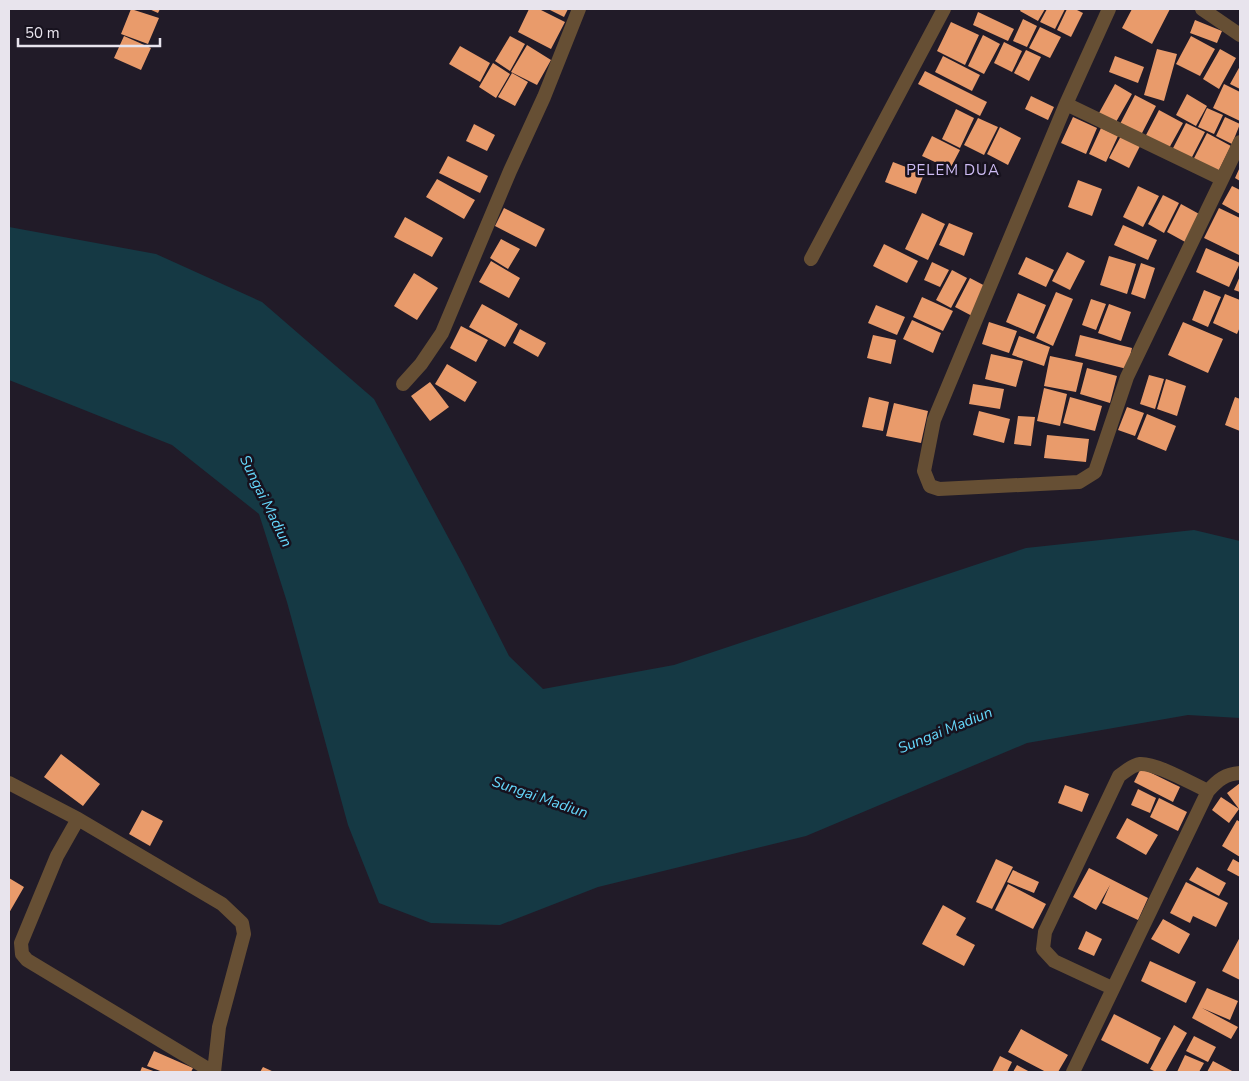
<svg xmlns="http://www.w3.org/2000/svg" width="1249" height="1081" font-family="'Nunito Sans',sans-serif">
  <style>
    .water { fill: #153944 }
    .building { fill: #e99b6b }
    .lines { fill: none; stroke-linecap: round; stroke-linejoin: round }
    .minor { stroke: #664f34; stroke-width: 14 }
    .labels { text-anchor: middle; stroke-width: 5; stroke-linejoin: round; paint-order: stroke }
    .neighbourhood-label { font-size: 15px; letter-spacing: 1px; fill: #cdbcf4; stroke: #17121e }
    .water-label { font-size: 15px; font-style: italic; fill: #65d8fb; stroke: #17121e }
  </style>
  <rect width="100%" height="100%" fill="#211b28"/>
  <path class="water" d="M9,227l147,27 106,48 112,97 89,166 46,91 34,33 131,-24 352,-117 168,-18 46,11v177l-52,-3 -161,28 -221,93 -208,51 -98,38 -69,-2 -52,-20 -31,-78 -61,-223 -28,-88 -87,-69 -163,-65z"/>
  <path class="building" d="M131,9l28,9 -11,26 -27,-10z
    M149,9h11l-2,4z
    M529,9h10l26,13 -14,27 -33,-17z
    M548,9h20l-4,8z
    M1021,9h24l-7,12 -18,-10z
    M1047,9h18l-10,20 -15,-7z
    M1067,9h8l8,4 -12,24 -14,-7z
    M1132,9h38l-18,35 -30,-16z
    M978,12l36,17 -6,12 -35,-16z
    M1023,19l14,7 -10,21 -14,-6z
    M1195,20l27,11 -5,12 -27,-10z
    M951,22l28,13 -14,30 -28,-14z
    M1040,27l21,10 -11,21 -21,-10z
    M983,35l17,9 -16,30 -16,-8z
    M124,36l27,12 -10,22 -27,-12z
    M510,36l15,8 -15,27 -15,-10z
    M1191,36l24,13 -15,27 -24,-12z
    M1004,42l18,9 -10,21 -18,-9z
    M527,45l24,15 -14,25 -26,-13z
    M460,46l30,17 -10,19 -31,-18z
    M1157,49l20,5 -13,47 -20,-6z
    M1220,49l16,9 -17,31 -16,-10z
    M1026,50l15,7 -12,24 -15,-8z
    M943,56l37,19 -8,16 -37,-19z
    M1115,56l29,11 -6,16 -29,-11z
    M493,63l17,11 -14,24 -17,-11z
    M1240,66v23l-10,-5z
    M925,71l62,31 -7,14 -62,-32z
    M512,73l16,9 -13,24 -17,-9z
    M1115,84l17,10 -16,28 -17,-9z
    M1224,84l16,8v29l-27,-13z
    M1187,94l20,12 -11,20 -20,-11z
    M1135,95l21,11 -15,29 -21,-11z
    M1031,96l23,11 -6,13 -23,-11z
    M1207,108l16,7 -9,19 -16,-7z
    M956,109l18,9 -14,30 -18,-9z
    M1159,110l24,13 -15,27 -23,-13z
    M1073,117l24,11 -11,26 -25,-11z
    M1225,117l15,7 -8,20 -16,-8z
    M978,118l20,9 -14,28 -20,-10z
    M1186,123l19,9 -15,29 -19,-9z
    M474,124l21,11 -8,16 -21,-10z
    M1000,127l21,11 -13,27 -21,-11z
    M1101,128l17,8 -12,26 -17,-8z
    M1207,133l24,13 -14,28 -25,-12z
    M1122,134l19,10 -12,24 -20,-10z
    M932,136l28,14 -10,19 -28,-13z
    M448,156l40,20 -8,17 -41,-20z
    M893,162l31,12 -8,20 -31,-12z
    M1240,167v14l-5,-3z
    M437,179l38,21 -11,19 -38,-22z
    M1078,180l24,9 -10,27 -24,-9z
    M1138,186l21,10 -16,31 -20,-10z
    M1232,186l8,4v24l-18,-10z
    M1163,195l16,8 -15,30 -16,-9z
    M1181,204l20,11 -14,28 -20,-11z
    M504,208l41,21 -9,18 -41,-21z
    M1219,208l21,10 -1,37 -35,-17z
    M922,213l23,11 -17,36 -23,-11z
    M405,217l38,21 -11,19 -38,-20z
    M949,223l24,10 -9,23 -25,-11z
    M1123,225l34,15 -9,20 -34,-15z
    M501,239l19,10 -12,20 -18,-11z
    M884,244l34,17 -11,22 -34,-17z
    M1206,248l34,15 -11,24 -33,-15z
    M1067,252l18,9 -15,29 -18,-9z
    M1109,256l27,8 -9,30 -27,-9z
    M1026,257l28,13 -8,17 -28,-13z
    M491,261l29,17 -11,20 -30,-16z
    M932,262l17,8 -9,17 -16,-7z
    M1141,263l14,5 -10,31 -14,-5z
    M952,270l15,8 -16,30 -15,-8z
    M414,273l24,15 -21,32 -23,-14z
    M1240,276v16l-6,-2z
    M970,278l19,10 -15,29 -19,-10z
    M1204,290l17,7 -13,30 -16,-7z
    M1056,292l17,7 -20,47 -17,-8z
    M1018,293l28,12 -12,29 -28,-12z
    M1225,294l15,6v27l-3,7 -24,-11z
    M922,297l31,14 -10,20 -30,-14z
    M1091,299l15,5 -10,26 -14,-5z
    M482,304l36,20 -13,23 -36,-20z
    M1109,304l22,8 -10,29 -23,-8z
    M876,305l29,12 -8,18 -29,-12z
    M912,320l29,13 -8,20 -30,-14z
    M989,322l28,9 -8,22 -27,-9z
    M1183,322l40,17 -15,34 -40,-18z
    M461,326l27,14 -12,22 -26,-14z
    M520,329l26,14 -8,14 -25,-14z
    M873,335l23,5 -5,24 -24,-6z
    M1080,335l52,13 -5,21 -52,-13z
    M1019,336l31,11 -6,19 -32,-11z
    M991,354l32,7 -7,26 -31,-8z
    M1050,356l33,7 -7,29 -32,-6z
    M447,364l30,18 -12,20 -30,-18z
    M1087,368l30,8 -7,27 -30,-9z
    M1149,375l15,4 -9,30 -15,-5z
    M1166,379l20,7 -9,30 -20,-7z
    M430,382l19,25 -19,14 -19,-25z
    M973,384l31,5 -4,20 -31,-5z
    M1044,388l23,6 -7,32 -23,-5z
    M869,397l20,5 -6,29 -21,-4z
    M1070,397l32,9 -7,25 -32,-8z
    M1235,397l5,2v32l-15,-6z
    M894,403l34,8 -7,32 -35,-7z
    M1127,407l17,6 -9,23 -17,-6z
    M979,411l31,8 -6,24 -31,-8z
    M1147,414l29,12 -10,25 -29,-12z
    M1018,416l17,1 -4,29 -17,-2z
    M1047,435l42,4 -3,23 -42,-4z
    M61,754l39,30 -17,22 -39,-29z
    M1141,768l39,19 -7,15 -39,-20z
    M1240,783v25l-1,1 -12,-16z
    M1065,785l24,9 -7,18 -24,-9z
    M1138,789l18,9 -6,15 -19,-8z
    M1221,797l18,12 -10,14 -17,-13z
    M1159,798l28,14 -9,19 -28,-14z
    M142,810l21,11 -13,25 -21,-12z
    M1127,818l31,17 -12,20 -30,-17z
    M1237,820l3,2v35l-18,-11z
    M996,859l17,8 -21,42 -16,-7z
    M1233,859l7,4v14l-13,-7z
    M1197,867l29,16 -7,13 -30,-16z
    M1089,868l59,30 -10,22 -36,-17 8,-18 -14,25 -23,-13z
    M1013,870l26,12 -5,11 -27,-11z
    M9,878l15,9 -15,26z
    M1186,882l42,21 -12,24 -23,-11 -3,7 -20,-10z
    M1008,884l38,20 -13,25 -38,-19z
    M943,905l23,13 -10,17 19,10 -11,21 -42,-22z
    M1163,919l27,15 -11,20 -28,-15z
    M1086,931l16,8 -8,17 -16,-7z
    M1240,937v43l-18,-9z
    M1150,961l46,21 -10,21 -45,-22z
    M1207,988l31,13 -8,19 -28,-12 36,19 -7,12 -39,-21z
    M1114,1014l47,24 -13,26 -47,-24z
    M1174,1025l13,8 -22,39h-9l-6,-3z
    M1021,1029l47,26 -10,17h-12l-38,-20z
    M1194,1036l22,11 -8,15 -22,-11z
    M154,1051l39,17 -2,4h-28l-16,-6z
    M1185,1055l19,8 -5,9h-22z
    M1000,1056l12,6 -5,10h-15z
    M1213,1061l21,11h-27z
    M1017,1065l13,7h-17z
    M142,1067l14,5h-16z
    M263,1067l11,5h-14z"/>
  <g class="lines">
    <path class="minor" d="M1109,9l-43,95 -132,316 -10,51 6,15 9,3 140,-7 16,-10 32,-95 113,-235
      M1202,9l38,26
      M1066,104l156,75
      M811,259l133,-250
      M403,384l18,-20 21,-31 68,-162 34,-74 35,-88
      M9,783l69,36 -21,37 -36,87 1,11 5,6 186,112
      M78,819l144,85 20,19 2,11 -25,93 -5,45
      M1112,988l-58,-27 -11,-12 2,-17 74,-156c7,-5 13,-11 21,-12 17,-1 52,20 68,27
      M1073,1072l135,-281c10,-11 17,-17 32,-18"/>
  </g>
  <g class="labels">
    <g class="neighbourhood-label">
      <text x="953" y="175">PELEM DUA</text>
    </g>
    <g class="water-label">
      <text transform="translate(266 501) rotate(64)" y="5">Sungai Madiun</text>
      <text transform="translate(945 730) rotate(-22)" y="5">Sungai Madiun</text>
      <text transform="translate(540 797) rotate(19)" y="5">Sungai Madiun</text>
    </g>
  </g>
  <rect width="1249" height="1081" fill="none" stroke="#e8e4ed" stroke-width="20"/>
  <path d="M18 38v8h142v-8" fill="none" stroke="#e8e4ed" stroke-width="2.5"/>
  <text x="25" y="38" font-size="15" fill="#e8e4ed" stroke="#17121e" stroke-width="4" paint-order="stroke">50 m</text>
</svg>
